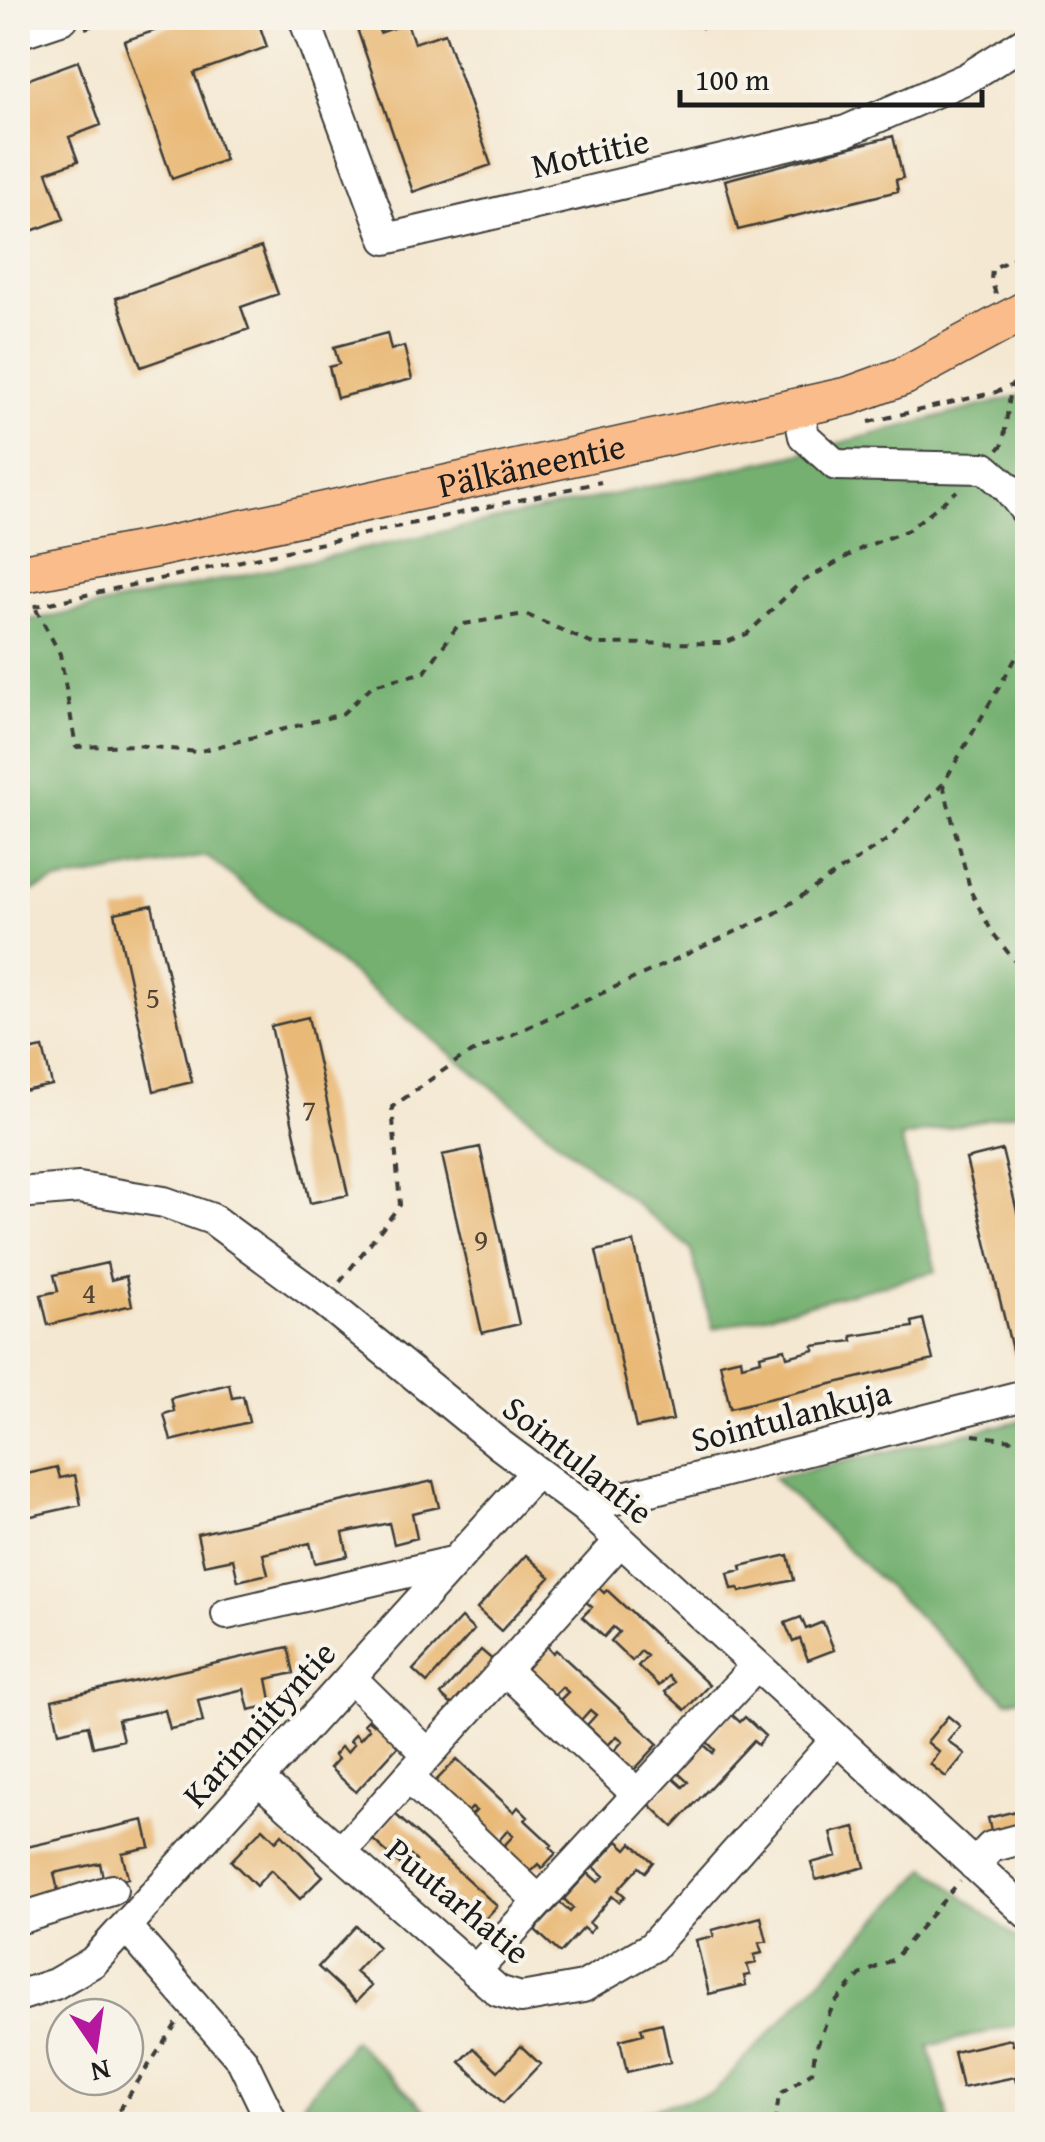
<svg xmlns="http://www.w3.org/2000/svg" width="1045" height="2142" font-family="'Gentium Book Plus',serif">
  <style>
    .forest { fill: #74b071; stroke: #486646; stroke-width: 2.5 }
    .building { fill: #e9b977 }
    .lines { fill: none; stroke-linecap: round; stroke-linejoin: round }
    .minor-casing { stroke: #3c3b37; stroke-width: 34 }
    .major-casing { stroke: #3c3b37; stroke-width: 41 }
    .path { stroke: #3c3b37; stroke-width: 4; stroke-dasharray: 8 8; stroke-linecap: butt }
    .minor { stroke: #fff; stroke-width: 30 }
    .major { stroke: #f9bc8a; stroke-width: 38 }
    .labels { text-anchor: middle; stroke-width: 8; stroke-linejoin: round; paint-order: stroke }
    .number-label { font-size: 30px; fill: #4f4333 }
    .street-label { font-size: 35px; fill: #1c1c1c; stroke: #f7f3e8 }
  </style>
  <rect width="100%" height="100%" fill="#f7f3e8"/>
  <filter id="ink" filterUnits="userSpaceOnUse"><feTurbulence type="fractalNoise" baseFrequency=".01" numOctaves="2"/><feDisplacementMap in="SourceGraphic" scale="20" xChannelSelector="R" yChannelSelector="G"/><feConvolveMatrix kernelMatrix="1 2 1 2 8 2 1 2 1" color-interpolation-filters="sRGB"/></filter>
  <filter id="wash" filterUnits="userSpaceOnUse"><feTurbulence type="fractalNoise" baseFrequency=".0048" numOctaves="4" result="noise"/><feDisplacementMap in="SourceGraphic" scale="40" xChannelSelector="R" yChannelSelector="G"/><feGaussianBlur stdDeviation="2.25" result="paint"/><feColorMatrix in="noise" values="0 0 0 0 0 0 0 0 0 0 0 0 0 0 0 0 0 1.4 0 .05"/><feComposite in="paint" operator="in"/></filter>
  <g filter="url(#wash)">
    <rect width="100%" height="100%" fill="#f4e8d2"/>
    <path class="forest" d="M1027,394v716l-126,28 35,133 -223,58 -23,-81 -483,-392 -151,26 -34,13 -4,-15v-259l37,-5 735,-160z
      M1027,1419v277l-20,5 -234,-223z
      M927,1868l100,78v77l-98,23 20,75 -18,3h-338l120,-31z
      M353,2040l87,84h-128l-17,-11z"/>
    <g id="blocks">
      <path class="building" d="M192,18h65l10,29 -73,26 31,87 -53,19 -48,-138z
        M363,18h11l6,15 27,-10 7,20 31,-10 46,132 -78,27 -59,-172z
        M699,18h31l-28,10z
        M78,61l23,64 -32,12 9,24 -31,11 17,47 -46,17v-153z
        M893,136l10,42 -7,2 2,11 -160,39 -13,-50z
        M261,247l17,47 -37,13 8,22 -108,38 -25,-69z
        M387,333l4,17 13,-4 8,33 -75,19 -8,-31 10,-3 -5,-17z
        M152,905l40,177 -38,9 -39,-178z
        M308,1017l40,178 -38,8 -39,-177z
        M43,1048l9,37 -34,7v-39z
        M480,1147l39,177 -37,9 -40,-178z
        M1002,1150l26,107v98l-14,3 -48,-199z
        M634,1242l39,178 -37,8 -40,-177z
        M107,1263l4,17 15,-4 6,29 -84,20 -7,-30 17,-4 -4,-16z
        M923,1319l10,41 -203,48 -10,-45 21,-5 1,7 19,-5 -1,-5 25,-6 2,8 28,-7 -2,-4 40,-5 -1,-5 61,-9 -1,-5z
        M229,1384l3,14 11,-2 6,26 -78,19 -7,-27 10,-3 -3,-13z
        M57,1467l3,11 15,-3 6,30 -63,14v-43z
        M433,1481l6,26 -27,6 5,25 -23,6 -5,-21 -46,10 5,23 -33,7 -5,-20 -47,11 5,20 -30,7 -5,-22 -29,6 -7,-31z
        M526,1555l24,22 -49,54 -24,-22z
        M788,1555l6,25 -54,12 -1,-4 -7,1 -4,-16 14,-3 -1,-4z
        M598,1587l6,6 3,-3 102,95 -24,25 -20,-18 9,-10 -6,-6 -9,10 -21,-20 9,-10 -6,-5 -9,10 -21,-20 8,-9 -6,-5 -9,10 -22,-20 10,-10 -7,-6z
        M801,1617l5,12 17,-7 11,28 -26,10 -8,-21 -7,3 -8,-19z
        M461,1618l13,12 -47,53 -14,-13z
        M547,1646l6,7 3,-3 102,94 -24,26 -20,-19 9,-10 -6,-5 -9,9 -21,-20 9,-10 -6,-5 -9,10 -21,-20 8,-8 -6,-5 -9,9 -33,-22z
        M288,1647l6,26 -27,6 5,26 -23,5 -5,-21 -46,11 5,22 -33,7 -5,-19 -47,10 5,20 -30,7 -5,-22 -29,7 -7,-32z
        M481,1650l14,12 -41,45 -13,-12z
        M731,1714l9,8 5,-5 20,19 -7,9 -5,-4 -80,86 -24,-23 24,-26 10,9 5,-5 -11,-10 26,-28 10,9 2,-3 -9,-9z
        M948,1716l12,10 -12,15 17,13 -19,23 -16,-13 9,-12 -12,-10z
        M368,1720l5,4 2,-3 25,23 -44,48 -26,-24 8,-9 -4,-4 7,-8 6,5 7,-8 -4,-3 5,-7 5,5 9,-10 -5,-5z
        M457,1759l57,53 4,-5 10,10 -3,3 27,25 -2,2 6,6 -14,15 -4,-4 -9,9 -27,-25 11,-12 -5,-6 -12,14 -27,-26 7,-7 -4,-3 -7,7 -33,-30z
        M1028,1808v19l-36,8 -4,-17z
        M395,1814l102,92 -24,26 -30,-28 10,-11 -5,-5 -10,11 -31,-28 9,-10 -6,-6 -9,10 -29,-26z
        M144,1820l6,27 -28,6 6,25 -24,5 -4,-20 -46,10 5,22 -34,8 -4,-20 -3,1v-35z
        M855,1827l10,40 -49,13 -5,-17 26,-7 -6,-23z
        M263,1828l13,13 6,-7 41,42 -23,23 -29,-29 -15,16 -25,-25z
        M618,1841l9,8 5,-6 21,19 -8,10 -6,-5 -21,23 7,6 -6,6 -7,-6 -23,27 5,4 -5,6 -6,-5 -23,25 -25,-23 25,-27 10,9 3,-4 -9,-9 24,-26 10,9 6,-6 -10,-9z
        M761,1917l6,24 -8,2 3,10 -8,2 2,8 -9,2 3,10 -6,1 2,9 -37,9 -13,-54 18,-4 -2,-6z
        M356,1926l22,21 -23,25 16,14 -15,16 -38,-35z
        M662,2023l8,39 -43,10 -7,-32 23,-6 -2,-6z
        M1011,2039l2,6 15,-3v38l-12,2 -1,-5 -53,11 -8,-36z
        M521,2046l19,18 -37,39 -43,-41 14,-14 24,23z"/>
    </g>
  </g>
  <g filter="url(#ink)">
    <use href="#blocks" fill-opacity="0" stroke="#3c3b37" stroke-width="2.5"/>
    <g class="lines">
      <g class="minor-casing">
        <path id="minor" d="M304,18l82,221 460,-108 121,-53 61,-38
          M18,33l45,-15
          M798,408l6,28 32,29 149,3 23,20 20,26
          M18,1193l61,-5 85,14 48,17 113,83 174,142 85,63 444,407
          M584,1507l433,-110
          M227,1614l229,-53
          M504,1669l133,125
          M351,1678l77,76
          M408,1777l131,124
          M259,1780l239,211 23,7 62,-11 69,-40 184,-207
          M341,1852l279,-311
          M974,1865l17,-18 37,-10
          M18,1919l94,-29
          M127,1928l115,132 31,64
          M475,1971l281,-305
          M18,1996l37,-12 38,-22 443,-490"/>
      </g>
      <g class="major-casing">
        <g id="major">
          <path id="s1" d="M18,574l138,-26 693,-152 55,-20 124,-67"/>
        </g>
      </g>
      <path class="path" d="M85,28l29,-10
        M996,294l-5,-14 1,-11 36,-19
        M1027,350h1
        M869,422l127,-30 32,-14
        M998,450l5,-6 7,-49 6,-12
        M36,609l24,45 16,93 60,-2 61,7 145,-38 31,-29 52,-13 33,-47 67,-11 68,30 131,-1 23,-9 53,-51 64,-36 44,-17 49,-39
        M18,610l583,-128
        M943,784l28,108 21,40 36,46
        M340,1282l60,-77 -8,-98 69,-49 313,-144 113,-74 56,-56 85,-147
        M973,1435l55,7
        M110,2124l68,-103
        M775,2124l4,-29 33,-23 3,-21 18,-46 27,-30 34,-16 66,-78"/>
      <use href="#minor" class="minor"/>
      <use href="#major" class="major"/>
    </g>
  </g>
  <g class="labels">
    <g class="number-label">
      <text x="153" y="1008">5</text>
      <text x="309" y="1120">7</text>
      <text x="481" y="1250">9</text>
      <text x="89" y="1303">4</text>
    </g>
    <g class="street-label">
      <text transform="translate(590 153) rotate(-13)" y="12">Mottitie</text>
      <text dy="12" stroke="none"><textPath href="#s1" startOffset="525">Pälkäneentie</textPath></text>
      <text transform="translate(791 1416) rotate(-14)" y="12">Sointulankuja</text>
      <text transform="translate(578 1460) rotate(39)" y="12">Sointulantie</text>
      <text transform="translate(259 1724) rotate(-48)" y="12">Karinniityntie</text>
      <text transform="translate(458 1901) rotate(40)" y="12">Puutarhatie</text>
    </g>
  </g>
  <rect width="1045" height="2142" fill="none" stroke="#f7f3e8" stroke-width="60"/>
  <g transform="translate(95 2047) rotate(167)"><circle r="48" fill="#f7f3e8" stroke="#9f9d96" stroke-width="2.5"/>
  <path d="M0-8L18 38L0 25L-18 38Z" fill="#b5179e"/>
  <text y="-15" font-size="28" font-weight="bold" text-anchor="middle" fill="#1c1c1c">N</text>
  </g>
  <path d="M680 90v15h302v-15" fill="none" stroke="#1c1c1c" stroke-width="5"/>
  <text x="695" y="90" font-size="30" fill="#1c1c1c" stroke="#f7f3e8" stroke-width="8" paint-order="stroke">100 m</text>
</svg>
